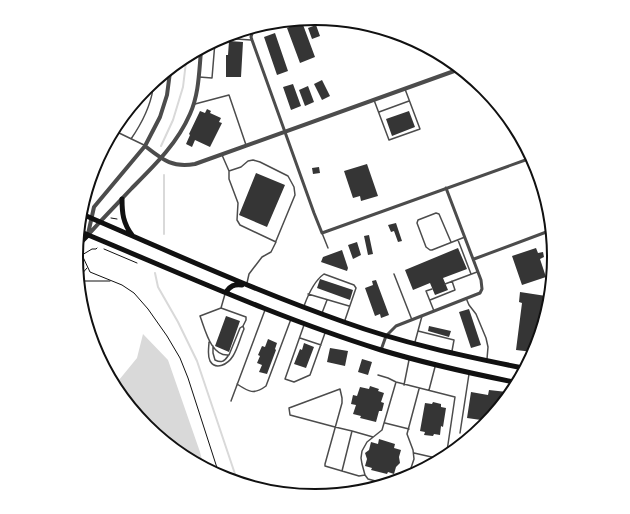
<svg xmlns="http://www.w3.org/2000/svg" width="630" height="514" font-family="Rubik,sans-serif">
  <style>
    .water { fill: #d9d9d9 }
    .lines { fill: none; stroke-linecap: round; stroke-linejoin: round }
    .stream { stroke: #d9d9d9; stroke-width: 2 }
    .building { fill: #353535 }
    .path { stroke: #111; stroke-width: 1 }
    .service { stroke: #4c4c4c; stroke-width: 1.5 }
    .minor { stroke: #4c4c4c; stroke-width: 3 }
    .tertiary { stroke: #4c4c4c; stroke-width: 4 }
    .primary { stroke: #111; stroke-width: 5 }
    .rim { fill: none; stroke: #111; stroke-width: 2 }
  </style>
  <rect width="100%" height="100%" fill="#fff"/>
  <path class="water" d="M143,334l25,26 32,92 3,12 -57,-38 -28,-41 1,-5 18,-22z"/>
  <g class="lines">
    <path class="stream" d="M161,146l12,-26 10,-33 3,-25
      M164,234v-59
      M155,273l3,14 20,35 19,39 40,119"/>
  </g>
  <path class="building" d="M302,22l13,35 -15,6 -13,-35z
    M316,25l4,11 -8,3 -4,-11z
    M275,33l13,38 -11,4 -13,-38z
    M229,41l14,1 -2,35h-15v-22h2z
    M322,80l8,16 -8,4 -8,-16z
    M293,84l8,22 -10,4 -8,-23z
    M308,86l6,16 -9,4 -6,-16z
    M207,109l4,2 -1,2 11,5 -2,4 3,1 -12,24 -15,-7 -3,7 -6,-3 4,-9 -1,-1 11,-23 5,2z
    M409,111l6,16 -23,9 -6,-17z
    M367,164l11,32 -17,5 -1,-5 -7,2 -9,-27z
    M319,167l1,6 -7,1 -1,-6z
    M256,173l29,12 -18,42 -28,-12z
    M396,223l6,18 -4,1 -4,-11 -3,1 -3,-7z
    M369,235l4,19 -5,1 -4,-19z
    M357,242l4,13 -8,4 -5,-14z
    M458,248l9,21 -24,9 5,12 -13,5 -5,-12 -17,7 -8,-20z
    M536,248l2,5 5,-1 1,5 -4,2 6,18 -24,8 -10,-29z
    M342,250l6,18 -1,3 -26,-9 2,-5z
    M320,279l33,11 -3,10 -33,-12z
    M376,280l13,35 -8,3 -1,-4 -5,2 -10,-28 8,-3 -1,-4z
    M520,292l26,4 -10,53 -3,3 -17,-2 6,-47 -3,-1z
    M469,309l12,36 -10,3 -12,-36z
    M226,316l14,5 -11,31 -14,-6z
    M429,326l22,5 -2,6 -21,-6z
    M268,339l9,4 -2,6 1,1 -9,24 -8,-2 3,-7 -5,-2 3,-7 -2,-1 4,-9 3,1z
    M304,343l10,4 -8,21 -12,-4 6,-15 2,1z
    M330,348l18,3 -3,15 -18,-4z
    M362,359l10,3 -4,13 -10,-3z
    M370,386l9,3 -1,2 6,2 -3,9 3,1 -2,8h-3l-3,11 -16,-4 1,-2 -8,-2 3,-9 -5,-1 2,-9 4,1 3,-9 9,2z
    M489,390l18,2 -21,31h-6l1,-3 -14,-2 4,-26 17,3z
    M433,402l8,2v3l5,1 -3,19 -2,-1 -1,9 -6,-1 -1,2 -9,-1 1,-3 -5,-1 5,-28 7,1z
    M379,439l16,5 -1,4 7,2 -2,7 1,6 -4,4 -2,7 -6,-2 -1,2 -16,-4 1,-2 -7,-2 2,-7 -2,-6 4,-3 2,-8 7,2z"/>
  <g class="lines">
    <path class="path" d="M111,218l6,1
      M97,248l-1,1h-4l-10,6 8,17 32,13 12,8 14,16 19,27 13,22 8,20 31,96
      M104,249l33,14
      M80,276l7,-8
      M81,281h29
      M102,359l2,-6"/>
    <path class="service" d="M221,38l30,2
      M199,77l13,1 3,-36
      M153,89l5,-9
      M374,100l15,40 31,-11 -15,-40
      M195,104l34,-9 17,50
      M379,112l30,-11
      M117,132l27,13
      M131,139c11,-16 19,-31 22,-50l-5,-2
      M222,155l7,16v8l9,24 -1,17 3,5 36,17 -5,10 -9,5 -13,17 -2,9
      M229,171l12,-4 7,-6 5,-1 7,2 28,14 6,11 1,8 -19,46
      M322,233l6,15
      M458,240l13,34
      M451,242l-12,-28 -3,-1 -18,7 -1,3 9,24 4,3h2l33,-13
      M394,274l18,46
      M445,284l32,-12
      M432,289l-6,2 8,20
      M225,294l-4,14 -21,8c5,13 11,41 29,39l11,-27 3,-2
      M308,294l41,12
      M466,298l3,7 7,9 10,24 2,9 -1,12
      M430,300l25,-10 -3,-9
      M304,306c4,-11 10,-25 20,-32l30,11 2,3 -11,32
      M322,313l5,-13
      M304,325l-19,54 9,3 16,-7 15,-42
      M418,331l36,9 -2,11
      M300,338l21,7
      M209,342c0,5 -2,13 1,19 6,10 18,3 23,-5 5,-8 7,-18 11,-27l-1,-3 3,-6v-3l-25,-9
      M415,342l7,-26
      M213,346v7l2,7c6,3 9,2 13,-4
      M378,375l10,3 8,4 59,15 -8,54
      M237,384c12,8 17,11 29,2l25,-67
      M404,385l5,-25
      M429,390l6,-23
      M231,401l34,-91
      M385,423l24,6
      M460,433l9,-59
      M414,453l22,5
      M342,471l10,-40
      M365,475l-6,1 -34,-10v-2l17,-61v-5l-2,-9 -51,19 1,7 45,12 17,4 21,6
      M408,477l6,-18 -1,-9 -6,-16 12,-45
      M383,483l-15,-4 -3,-4 -3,-11 -1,-6 1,-7 5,-9 15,-12 14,-48"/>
    <path class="minor" d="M253,30l-2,7 1,3 62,173 8,20 209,-75
      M474,259l75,-28
      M381,350l5,-14 10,-10 84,-33 2,-4 -1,-9 -35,-92"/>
    <path class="tertiary" d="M145,146c18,14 27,22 50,18l262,-94
      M88,234l6,-27 51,-61 15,-29 7,-22 3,-23
      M88,235c14,-16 29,-31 44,-47 22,-22 45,-44 58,-74 9,-20 9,-42 11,-63"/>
    <path class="primary" d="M122,199c0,14 1,24 10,36
      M84,215c86,37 172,76 260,107 58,21 119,34 179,46
      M81,232c99,41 197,86 300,118 43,13 88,23 133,32
      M78,245l10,-10
      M226,292c4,-6 8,-8 16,-7"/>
  </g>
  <path d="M0 0H630V514H0ZM83 257a232 232 0 1 1 464 0a232 232 0 1 1-464 0Z" fill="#fff" fill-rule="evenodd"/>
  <path class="rim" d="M83 257a232 232 0 1 1 464 0a232 232 0 1 1-464 0Z"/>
</svg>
